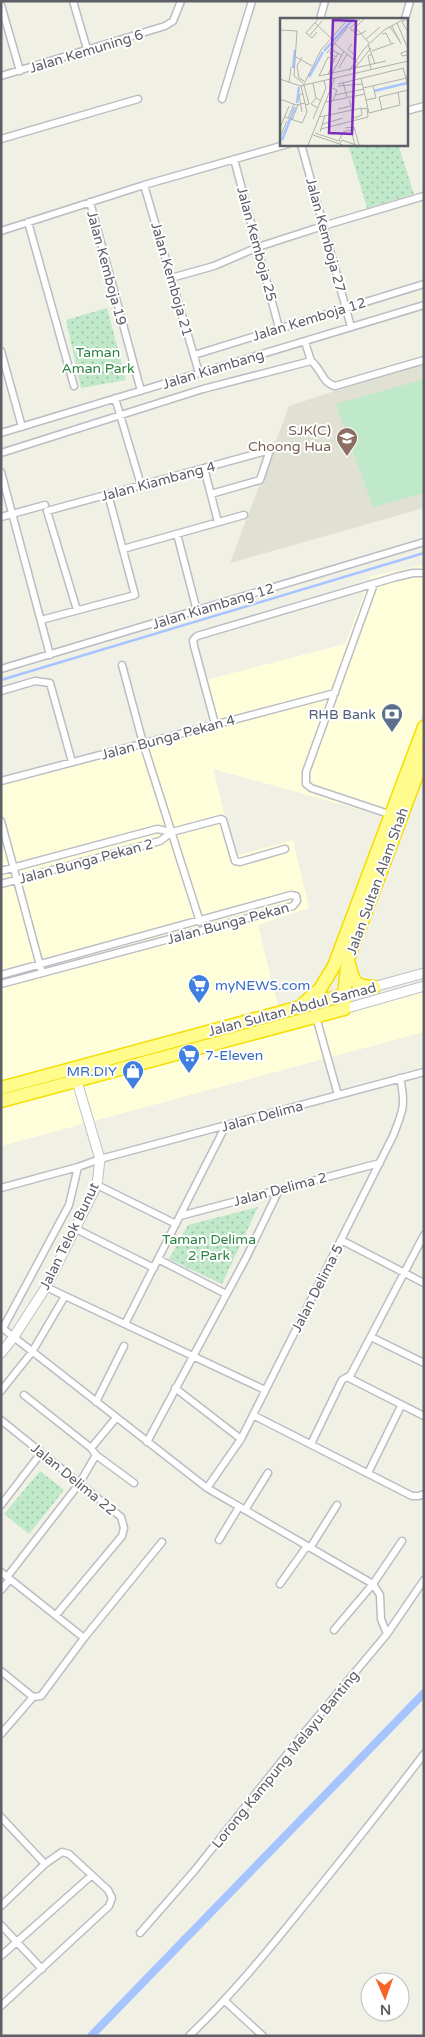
<svg xmlns="http://www.w3.org/2000/svg" width="425" height="2037" font-family="'Varela Round',sans-serif">
  <style>
    .commercial { fill: #fffedb }
    .education { fill: #e0e0d3 }
    .grass { fill: #c0e9c9 }
    .park { fill: url(#park-dots) }
    .lines { fill: none; stroke-linecap: round; stroke-linejoin: round }
    .stream { stroke: #a6c4ff; stroke-width: 2.5 }
    .canal { stroke: #a6c4ff; stroke-width: 8 }
    .street-casing { stroke: #bcbdc4; stroke-width: 9 }
    .secondary-casing { stroke: #bfc1c9; stroke-width: 11 }
    .highway-casing { stroke: #f5de00; stroke-width: 15 }
    .street { stroke: #fff; stroke-width: 6 }
    .secondary { stroke: #fff; stroke-width: 9 }
    .highway { stroke: #fffb8d; stroke-width: 12 }
    .labels { text-anchor: middle; stroke-width: 4; stroke-linejoin: round; paint-order: stroke }
    .street-label { font-size: 14px; fill: #5c5f66; stroke: #fff }
    .park-label { font-size: 14px; fill: #2f8345; stroke: #fff }
    .education-label { font-size: 14px; fill: #785e54; stroke: #fff; text-anchor: end }
    .service-label { font-size: 14px; fill: #4e5e75; stroke: #fff; text-anchor: end }
    .shop-label { font-size: 14px; fill: #366cbe; stroke: #fff; text-anchor: start }
    .inset-river { fill: none; stroke: #a6c4ff; stroke-width: 2.5 }
    .inset-road { fill: none; stroke: #b1b2ae; stroke-width: 1 }
    .view { fill: #7b2cbf; fill-opacity: 0.15; stroke: #7b2cbf; stroke-width: 2.5 }
    .inset-edge { fill: none; stroke: #5c5f66; stroke-width: 2.5 }
  </style>
  <defs>
    <pattern id="park-dots" width="8" height="8" patternUnits="userSpaceOnUse" patternTransform="scale(1.25)"><rect width="8" height="8" fill="#c0e9c9"/><path d="M2 2h.1M6 6h.1" fill="none" stroke="#9fc0a7" stroke-width="1.8" stroke-linecap="round"/></pattern>
  </defs>
  <rect width="100%" height="100%" fill="#f0f0e5"/>
  <path class="commercial" d="M424,565v144l-41,107 -170,-47 22,87 58,-16 16,68 -51,17 26,106 140,-39v40l-423,114v-360l217,-58 -12,-48 139,-36 26,-68z"/>
  <path class="education" d="M424,362v146l-194,55 59,-157z"/>
  <path class="grass" d="M424,379v114l-51,14 -37,-103z"/>
  <path class="park" d="M348,144h50l16,50 -47,14z
    M107,308l19,72 -45,8 -15,-68z
    M258,1207l-36,77 -53,-25 19,-34z
    M40,1471l24,19 -35,44 -25,-20z"/>
  <g class="lines">
    <path class="stream" d="M1,680l423,-127"/>
    <path class="canal" d="M91,2036l333,-343"/>
    <g class="street-casing">
      <path id="street" d="M73,1l14,48
        M1,5l19,66
        M320,19l5,-18
        M405,19l5,-18
        M1,76l164,-50 8,-5 8,-20
        M222,99l30,-98
        M406,111l18,-5
        M1,139l137,-40
        M301,144l50,183
        M234,159l45,169
        M144,185l55,188
        M90,202l51,189
        M28,222l46,164
        M1,231l143,-46 144,-41
        M171,278l43,-12 44,-19 65,-21 101,-30
        M305,342l6,19c10,7 11,22 24,25l89,-26
        M1,351l21,76
        M194,355l230,-71
        M115,398l26,87
        M1,433l423,-128
        M1,453l202,-64 108,-28
        M204,468l14,54
        M1,472l49,183
        M211,494l49,-14 10,-30
        M1,517l44,-12
        M177,534l20,77
        M123,549l121,-34
        M374,584l-68,188v12l5,4 81,27
        M77,610l-30,-99 223,-61
        M41,620l94,-25 -27,-101
        M122,665l21,78 57,179
        M1,669l423,-127
        M1,691l34,-10 15,2 22,79
        M215,724l-21,-78 -1,-6 4,-4 199,-59 17,-4h11
        M1,781l334,-88
        M1,821l41,152
        M1,871l156,-42 15,3
        M1,884l159,-43 12,-9 49,-13 2,1 12,41 5,1 45,-13
        M1,975l290,-80 5,1 1,5 -4,5 -292,78
        M316,1017l22,78
        M97,1185l79,39
        M1,1188l77,-21 22,-8 324,-87
        M180,1216l200,-53
        M76,1229l78,39
        M341,1240l83,43
        M158,1259l68,35
        M46,1287l219,103
        M125,1324l101,-199
        M1,1327l206,161 166,96 7,11 1,24 6,15
        M3,1328l66,-123 9,-38
        M371,1337l53,26
        M349,1378l75,-143
        M175,1388l66,51
        M1,1391l31,-39 33,-56
        M24,1395l67,53
        M96,1402l28,-56
        M253,1415l159,81h7l5,-2
        M1,1420l120,97 3,11 -2,8 -66,79
        M147,1442l99,-184 33,-68
        M311,1444l31,-64 5,-3 77,39
        M96,1455l38,28
        M368,1473l32,-65
        M207,1488l34,-49 152,-303c10,-25 13,-31 7,-58
        M1,1505l40,-52
        M245,1510l23,-37
        M219,1540l20,-33
        M310,1548l27,-43
        M1,1572l83,66
        M7,1577l72,-93 17,-29 -5,-7 25,-30
        M280,1584l27,-38
        M1,1590l9,-11
        M334,1630l39,-46 29,-43
        M1,1671l32,26
        M1,1734l32,-37 8,-1 43,-58 78,-96
        M1,1817l44,47
        M1,1906l44,-42 17,-12 7,2 39,36 4,8 -3,8 -108,100
        M1,1925l41,44
        M140,1933l55,-63 105,-132 87,-104 37,-54
        M1,1956l91,-81
        M225,2001l38,35
        M189,2036c45,-43 80,-87 119,-135 39,-48 78,-97 116,-147"/>
    </g>
    <g class="secondary-casing">
      <path id="secondary" d="M344,995l80,-22
        M344,1009l80,-23
        M1,1353l12,-15 33,-51 51,-102 3,-26 -25,-84"/>
    </g>
    <g class="highway-casing">
      <path id="highway" d="M349,964c4,17 6,23 25,23
        M303,1004l17,-15 14,-23 90,-239
        M1,1088l343,-93
        M1,1101l343,-92v-14l4,-36 76,-203"/>
    </g>
    <use href="#street" class="street"/>
    <use href="#secondary" class="secondary"/>
    <use href="#highway" class="highway"/>
  </g>
  <defs>
    <g id="school-pin" transform="scale(1.125)"><path d="M0 17L-7.5 6A9.5 9.5 0 1 1 7.5 6Z" fill="#8d6e63" stroke="#fff"/><path d="M0-5L7-2L0 1L-7-2ZM-4 1L0 2.5L4 1V4Q0 6-4 4Z" fill="#fff"/></g>
    <g id="bank-pin" transform="scale(1.125)"><path d="M0 17L-7.5 6A9.5 9.5 0 1 1 7.5 6Z" fill="#5c6f8a" stroke="#fff"/><path d="M-6-4H6V4H-6ZM0-2.3a2.3 2.3 0 1 0 0 4.6a2.3 2.3 0 1 0 0-4.6Z" fill="#fff"/></g>
    <g id="supermarket-pin" transform="scale(1.125)"><path d="M0 17L-7.5 6A9.5 9.5 0 1 1 7.5 6Z" fill="#3f7fe0" stroke="#fff"/><path d="M-6-5.5h2.5l.6 2H6L4.5 2H-2.5L-4.4-4H-6ZM-1.5 3.2a1.3 1.3 0 1 0 .1 0ZM3 3.2a1.3 1.3 0 1 0 .1 0Z" fill="#fff"/></g>
    <g id="shop-pin" transform="scale(1.125)"><path d="M0 17L-7.5 6A9.5 9.5 0 1 1 7.5 6Z" fill="#3f7fe0" stroke="#fff"/><path d="M-5-2.5h2.3a2.7 3.5 0 0 1 5.4 0H5L5.5 6h-11ZM-1.5-2.5h3a1.5 2.3 0 0 0-3 0Z" fill="#fff"/></g>
  </defs>
  <g fill-rule="evenodd">
    <use href="#school-pin" x="347" y="438"/>
    <use href="#bank-pin" x="392" y="714"/>
    <use href="#supermarket-pin" x="199" y="985"/>
    <use href="#supermarket-pin" x="189" y="1055"/>
    <use href="#shop-pin" x="133" y="1071"/>
  </g>
  <g class="labels">
    <g class="street-label">
      <text transform="translate(86 51) rotate(-17)" y="5">Jalan Kemuning 6</text>
      <text transform="translate(326 235) rotate(75)" y="5">Jalan Kemboja 27</text>
      <text transform="translate(257 244) rotate(75)" y="5">Jalan Kemboja 25</text>
      <text transform="translate(107 268) rotate(75)" y="5">Jalan Kemboja 19</text>
      <text transform="translate(172 279) rotate(74)" y="5">Jalan Kemboja 21</text>
      <text transform="translate(309 319) rotate(-17)" y="5">Jalan Kemboja 12</text>
      <text transform="translate(213 369) rotate(-17)" y="5">Jalan Kiambang</text>
      <text transform="translate(158 481) rotate(-15)" y="5">Jalan Kiambang 4</text>
      <text transform="translate(213 606) rotate(-17)" y="5">Jalan Kiambang 12</text>
      <text transform="translate(168 737) rotate(-15)" y="5">Jalan Bunga Pekan 4</text>
      <text transform="translate(86 861) rotate(-15)" y="5">Jalan Bunga Pekan 2</text>
      <text transform="translate(377 881) rotate(-70)" y="5">Jalan Sultan Alam Shah</text>
      <text transform="translate(228 923) rotate(-15)" y="5">Jalan Bunga Pekan</text>
      <text transform="translate(292 1009) rotate(-15)" y="5">Jalan Sultan Abdul Samad</text>
      <text transform="translate(262 1116) rotate(-15)" y="5">Jalan Delima</text>
      <text transform="translate(280 1189) rotate(-15)" y="5">Jalan Delima 2</text>
      <text transform="translate(69 1236) rotate(-64)" y="5">Jalan Telok Bunut</text>
      <text transform="translate(317 1288) rotate(-63)" y="5">Jalan Delima 5</text>
      <text transform="translate(74 1479) rotate(39)" y="5">Jalan Delima 22</text>
      <text transform="translate(285 1759) rotate(-51)" y="5">Lorong Kampung Melayu Banting</text>
    </g>
    <g class="park-label">
      <text x="98" y="357">Taman<tspan x="98" dy="16">Aman Park</tspan></text>
      <text x="209" y="1244">Taman Delima<tspan x="209" dy="16">2 Park</tspan></text>
    </g>
    <g class="education-label">
      <text x="331" y="435">SJK(C)<tspan x="331" dy="16">Choong Hua</tspan></text>
    </g>
    <g class="service-label">
      <text x="376" y="719">RHB Bank</text>
    </g>
    <g class="shop-label">
      <text x="215" y="990">myNEWS.com</text>
      <text x="205" y="1060">7-Eleven</text>
      <text x="117" y="1076" text-anchor="end">MR.DIY</text>
    </g>
  </g>
  <g transform="translate(280 18)">
    <rect width="128" height="128" fill="#f0f0e5"/>
    <path class="inset-river" d="M44,33l30,-33M13,50l2,-18M29,59l14,-25M94,73l33,-8M17,85l2,-16M2,122l13,-33"/>
    <path class="inset-road" d="M81,0l-11,10 2,3 13,-13M125,2l-3,2 6,10M35,5l16,15M117,5l11,26M112,8l9,18M110,9l10,14M76,10l13,15M0,12l17,1 -3,45 9,7M73,13l5,4 8,-4M37,14l-5,6 -6,-5 13,-15M102,16l4,-1 5,10M30,17l12,-14M86,21l14,-12M54,25l24,20M72,26l-4,5 8,7M88,26l7,20M92,33l22,-8M127,33l-6,2 1,3 6,-1M47,35l21,-26M58,35l-2,4 -6,-3 2,-4 9,5M16,39l16,9M22,39l-5,9 2,12 5,3M54,41l-6,-2 -9,19 67,-15M59,50l8,-14M75,50l16,-20M123,50l5,18M91,51l-3,-13 4,-2M69,53l15,-22 20,-19 22,-12 2,4M52,56l12,-23M48,57l7,-17M81,60l8,35 31,-8 -2,-13M0,61l20,7 35,-8M63,64l4,15M9,65l2,-16M33,65l3,15 5,3M58,66l66,-16M24,67l5,19 -4,1M23,68l18,-36 28,-32M58,68l24,-2M52,70l5,2 -4,11M83,70l44,-10 1,-11M55,77l29,-6M36,80l-5,6 7,4M0,81l16,6 9,-2M86,82l10,-2 -3,-12M46,84l39,-8M58,91l13,-3 -2,-6M102,92l-3,-13 29,-7M22,94l-3,-17 4,-1M5,99l17,6 5,-11 -6,-26M39,99l43,-9M8,100l6,-14M33,101l13,-31 -2,-7M12,102l6,-15M43,106l20,-6M0,110l9,-22M65,110l9,-1 5,18M41,111l47,-12 -1,-9 -6,1 1,6 -8,3M71,112l4,15M40,114l5,-17M35,115l24,8 4,-9 12,-3M33,117l30,10M0,119l7,-16M60,125l2,-3 14,5M28,127l27,-67 73,-17"/>
    <path class="view" d="M53,2l23,1 -4,113 -23,-1z"/>
    <rect width="128" height="128" class="inset-edge"/>
  </g>
  <rect width="425" height="2037" fill="none" stroke="#5c5f66" stroke-width="5"/>
  <g transform="translate(385 1997) rotate(178)"><circle r="24" fill="#ffffff" stroke="#bebfc2"/>
  <path d="M0-4L9 19L0 12L-9 19Z" fill="#f56326"/>
  <text y="-8" font-size="14" font-weight="bold" text-anchor="middle" fill="#5c5f66">N</text>
  </g>
</svg>
